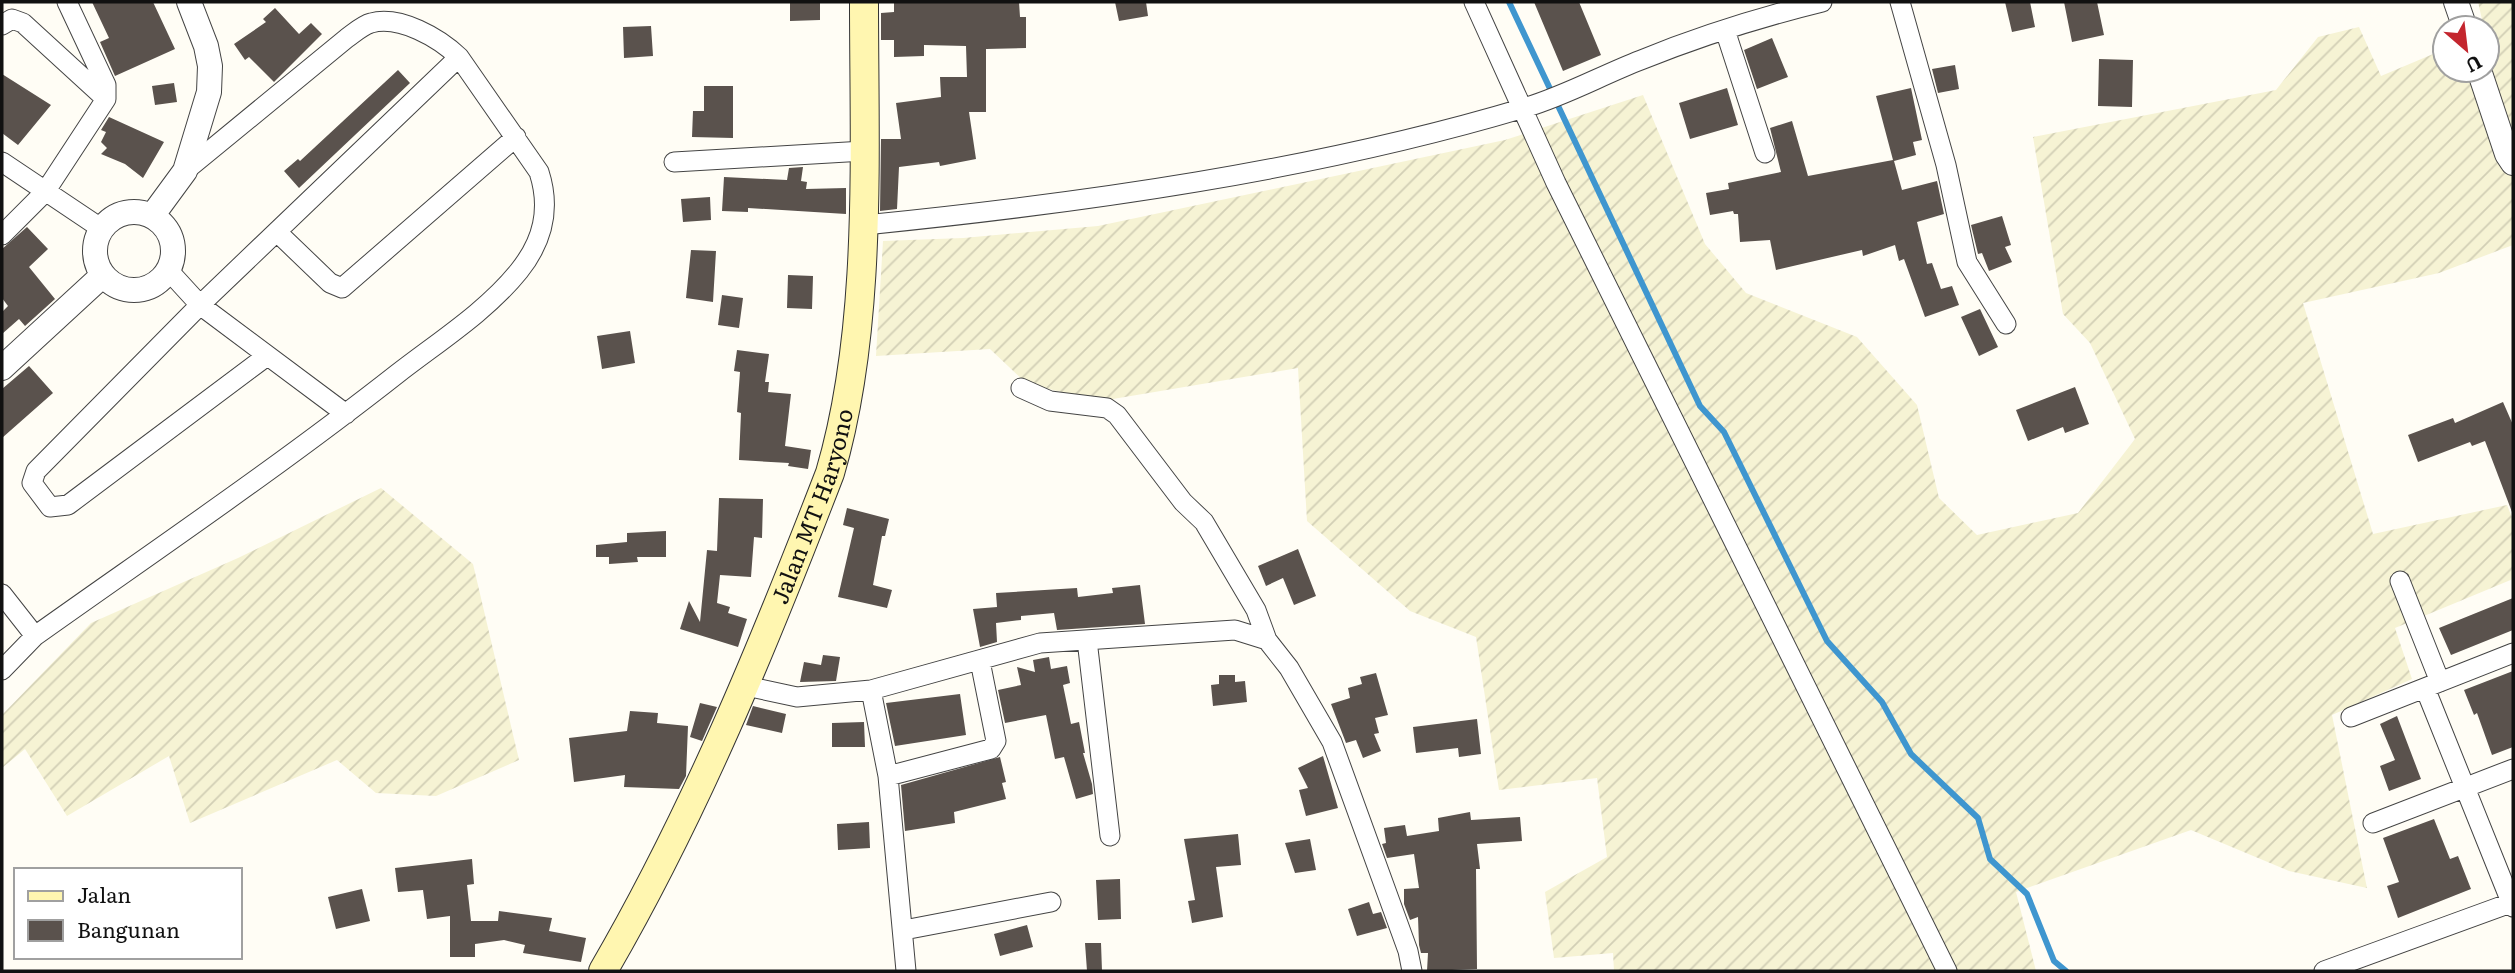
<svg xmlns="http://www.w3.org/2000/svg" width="2515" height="973" font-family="Literata,serif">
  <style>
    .farmland { fill: url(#farmland-furrows) }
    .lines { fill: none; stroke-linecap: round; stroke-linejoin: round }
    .stream { stroke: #3f96cf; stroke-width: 6 }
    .building { fill: #5a524d }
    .minor-casing { stroke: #444; stroke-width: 21 }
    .tertiary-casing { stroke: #444; stroke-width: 26 }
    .secondary-casing { stroke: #333; stroke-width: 30 }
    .minor { stroke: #fff; stroke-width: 19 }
    .tertiary { stroke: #fff; stroke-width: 24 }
    .secondary { stroke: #fff6b0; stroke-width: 28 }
    .labels { text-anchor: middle; stroke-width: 7; stroke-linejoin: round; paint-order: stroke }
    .street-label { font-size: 23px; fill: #111; stroke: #fff }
  </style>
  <defs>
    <pattern id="farmland-furrows" width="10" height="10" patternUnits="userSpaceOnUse" patternTransform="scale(1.75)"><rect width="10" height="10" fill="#f6f3d4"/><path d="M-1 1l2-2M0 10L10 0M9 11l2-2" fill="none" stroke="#d2cfb5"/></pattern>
  </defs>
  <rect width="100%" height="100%" fill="#fffdf5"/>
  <path class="farmland" d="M2478,2h35v243l-74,28 -136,30 70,231 134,-29 6,15v59l-118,49 17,51 -80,36 35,173 -78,-17 -98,-41 -175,62 20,79h-422l-1,-18 -59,5 -9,-66 62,-35 -10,-79 -98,12 -23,-153 -66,-26 -103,-90 -9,-153 -197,33 -74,-17 -37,-35 -114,7 7,-115 80,-3 135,-12 407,-86 138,-45 62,149 41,49 111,44 60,68 22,93 38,37 101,-22 57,-74 -45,-96 -27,-29 -30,-177 243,-47 42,-53 41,-10 22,49 64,-27v21h42v-42h-3z
    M381,488l92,76 46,196 -83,36 -60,-3 -39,-33 -147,63 -21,-67 -102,60 -42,-67 -23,19v-53l89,-92 147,-65z"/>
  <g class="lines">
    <path class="stream" d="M1509,2l191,404 24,26 103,209 55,61 29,52 67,64 12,41 37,35 27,67 12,10"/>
  </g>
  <path class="building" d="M92,2h61l22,47 -60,27 -15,-34 9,-4z
    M790,2h30v18l-30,1z
    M894,2h125l1,15h6v31l-40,1v63h-17l7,47 -36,7 -1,-4 -40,5 -2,42 -17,2 1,-72h20l-5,-36 45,-6 -1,-20h27l-1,-31 -42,-1v11l-30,1v-17h-13v-27l13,-1z
    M1115,2h31l2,14 -29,5z
    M1534,2h45l22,53 -38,16z
    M2005,2h25l5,25 -23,5z
    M2064,2h33l7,33 -32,7z
    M275,8l24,26 12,-11 11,11 -48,48 -25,-25 -4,3 -11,-16 32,-22 -3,-3z
    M651,26l2,30 -29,2 -1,-31z
    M1772,38l16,39 -31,12 -13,-39z
    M2099,59l34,1 -1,47 -34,-1z
    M1955,65l4,24 -21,4 -6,-24z
    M398,70l12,13 -111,105 -15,-17 14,-12 2,2z
    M2,74l49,31 -33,40 -16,-12z
    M174,83l3,19 -22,3 -3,-19z
    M704,86h29v52l-41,-1 1,-26h11z
    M1727,88l11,37 -48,14 -11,-36z
    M1911,88l11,52 -9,2 3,13 -22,6 8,29 35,-9 7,33 -27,8 10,42 5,-1 9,26 11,-3 7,19 -34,12 -21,-58 -5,2 -4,-16 -32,11 -1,-6 -86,20 -6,-30 -30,2 -2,-28h-4l-1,-3 -23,4 -4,-22 23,-4 -1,-6 53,-11 -11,-44 22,-7 16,55 85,-16 -17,-64z
    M109,117l55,25 -21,36 -18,-14 -24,-10 6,-6 -6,-6 5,-10 -5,-2z
    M803,167l-2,14 6,1 -1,7 40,-1v26l-98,-6v4l-26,-1 2,-34 63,3 2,-12z
    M710,197l1,23 -28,2 -2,-23z
    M2002,216l9,29 -6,2 7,15 -23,9 -7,-18 -4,1 -7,-29z
    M27,227l21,22 -19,18 26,32 -30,27 -6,-7 -17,15v-22l6,-6 -6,-8v-49z
    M691,250l25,1 -3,51 -27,-4z
    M788,275l25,1 -1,33 -25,-1z
    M722,295l21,3 -4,30 -21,-3z
    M1980,309l18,38 -19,9 -18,-39z
    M630,331l5,32 -33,6 -5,-33z
    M737,350l32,4 -4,28h4l-1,10 23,2 -6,52 26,4 -3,19 -20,-3 1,-3 -50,-3 2,-47 -4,-1 3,-40 -6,-1z
    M29,366l24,27 -51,45v-49z
    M2075,387l14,37 -24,9 -2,-6 -35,14 -12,-31z
    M2503,402l10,23 -1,87 -27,-71 -13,5 -2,-4 -52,20 -10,-27 45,-17 2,5z
    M719,498l44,1 -1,39 -8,-1 -3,40 -31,-2 -3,28 13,4 -2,6 19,6 -9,28 -58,-18 9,-28 11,21 7,-72 10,1z
    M847,508l42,11 -4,17h-3l-9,49 19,5 -5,18 -49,-11 16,-69 -11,-3z
    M666,531v26h-29l1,5 -29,2v-7h-13v-12l31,-3v-9z
    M1298,549l18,47 -22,9 -11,-27 -17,8 -8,-20z
    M1140,585l5,39 -88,6 -3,-17 -33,3v4l-25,3 1,19 -17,5 -7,-38 24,-2 -1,-14 81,-5 1,9 35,-4 -1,-5z
    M2513,598v32l-62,25 -12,-27z
    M823,655l17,2 -4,24 -36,1 4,-20 17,3z
    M1049,657l2,12 16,-3 3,17 -7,2 8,39 8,-2 6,31h-2l9,31 1,10 -17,5 -12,-42 -9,2 -9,-44 -41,8 -7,-33 23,-5 -4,-18 18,5 -2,-12z
    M2513,671v76l-21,8 -15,-42 -3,2 -10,-25z
    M1376,673l12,42 -13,3 4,15 -5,1 7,17 -18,7 -7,-18 -10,3 -15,-39 19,-6 -2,-10 14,-4 -2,-7z
    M1219,675h16v7l10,-1 2,21 -34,4 -2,-21 8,-1z
    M960,694l6,41 -71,11 -9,-43z
    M700,703l17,4 -15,34 -12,-4z
    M753,706l33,8 -4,19 -36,-8z
    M630,711l28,2 -1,10 31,3 -2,50 -7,13 -55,-2 1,-12 -51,7 -5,-44 58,-7z
    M2397,716l24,63 -32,12 -9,-25 15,-6 -15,-36z
    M1477,719l4,35 -22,3 -1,-9 -42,5 -3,-26z
    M864,722l1,25h-33v-24z
    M1323,756l15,52 -32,8 -7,-26 9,-2 -10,-20z
    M1000,757l6,25 -4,1 4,16 -52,13 1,11 -50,8 -4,-46z
    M1470,812l1,8 49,-3 2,24 -45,3 3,25h-4l1,100 -50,2 1,-18h-7l-2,-8 -1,-28 -8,3 -6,-16v-15l15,-1 -5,-34 -27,4 -5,-14 4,-1 -2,-15 21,-3 2,11 32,-5 -1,-13z
    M2434,819l16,40 8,-3 13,33 -73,29 -11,-32 12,-4 -16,-44z
    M869,822l1,26 -32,2 -1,-26z
    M1238,834l3,31 -25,2 7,50 -31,6 -4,-22 7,-1 -11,-61z
    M1310,839l6,31 -21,3 -10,-30z
    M472,859l2,25 -7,1 4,36h27l1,-10 53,7 -3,13 37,7 -5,24 -58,-9 2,-8 -21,-5 -29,4v13h-25v-41l-23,3 -4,-29 -25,2 -3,-24z
    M1120,879l1,40 -23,1 -2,-40z
    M362,889l8,32 -34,8 -8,-32z
    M1369,902l4,12 8,-2 6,16 -30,8 -9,-27z
    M1027,925l6,22 -33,9 -6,-22z
    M1085,943h16l1,28h-15z"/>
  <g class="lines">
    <g class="minor-casing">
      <path id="minor" d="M1474,2l82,181 391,788
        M1900,2l46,163 21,97 39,62
        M2,25l10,-6 11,4 83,76
        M1725,30l40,123
        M2,162l100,67
        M674,162l190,-11
        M865,225c218,-22 448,-54 659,-117 41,-12 78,-33 117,-48 59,-24 120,-43 181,-58
        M277,232l53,51 12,5 174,-151
        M2,235l43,-43 61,-93v-14l-39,-83
        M168,270l32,35 146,109
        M267,356l-199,149 -18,2 -18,-24 4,-12 164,-166 259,-248
        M1021,388l29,13 57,7 10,7 66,87 21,20 52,88 11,30
        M2400,581l40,101
        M2,594l33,42
        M1087,640l23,196
        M2,670l33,-34c121,-86 245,-170 362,-262 41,-32 89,-62 122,-103 24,-30 32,-62 20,-99l-80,-115c-20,-19 -59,-42 -88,-34 -8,2 -17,10 -24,15l-162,133
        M746,686l51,11 74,-7 169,-47 195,-13 32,10 22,28 43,74 76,209 4,20
        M2425,688l88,219
        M871,690l17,86 18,195
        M2351,717l162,-64
        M888,776l103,-27 5,-8 -16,-80
        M2373,823l140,-54
        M904,930l147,-28
        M2324,971l189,-69"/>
    </g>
    <g class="tertiary-casing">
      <path id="tertiary" d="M2456,2l9,26
        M2479,70l28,84 6,9
        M95 251a39 39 0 1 1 78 0a39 39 0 1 1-78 0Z
        M152,216l33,-45 24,-79 1,-26 -4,-20 -17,-44
        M2,368l101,-93"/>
    </g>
    <g class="secondary-casing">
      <g id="secondary">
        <path id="s1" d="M603,971c92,-158 161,-327 227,-498 43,-146 34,-320 34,-471"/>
      </g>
    </g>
    <use href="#minor" class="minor"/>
    <use href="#tertiary" class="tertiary"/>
    <use href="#secondary" class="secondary"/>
  </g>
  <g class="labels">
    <g class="street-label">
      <text dy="8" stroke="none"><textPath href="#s1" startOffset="511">Jalan MT Haryono</textPath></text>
    </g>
  </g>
  <rect width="2515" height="973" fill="none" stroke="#111111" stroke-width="7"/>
  <rect x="14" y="868" width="228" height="91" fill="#ffffff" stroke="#a0a0a0" stroke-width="2"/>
  <rect x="28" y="891" width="35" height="10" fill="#fff6b0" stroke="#a0a0a0" stroke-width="2"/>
  <text x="77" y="903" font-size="21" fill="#111111">Jalan</text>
  <rect x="28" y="920" width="35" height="21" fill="#5a524d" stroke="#a0a0a0" stroke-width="2"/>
  <text x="77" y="938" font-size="21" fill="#111111">Bangunan</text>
  <g transform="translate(2466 49) rotate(152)"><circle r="33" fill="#ffffff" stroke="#a0a0a0" stroke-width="2"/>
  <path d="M0-5L12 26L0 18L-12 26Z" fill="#c4262e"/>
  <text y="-10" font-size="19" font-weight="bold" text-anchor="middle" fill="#111111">U</text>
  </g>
</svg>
